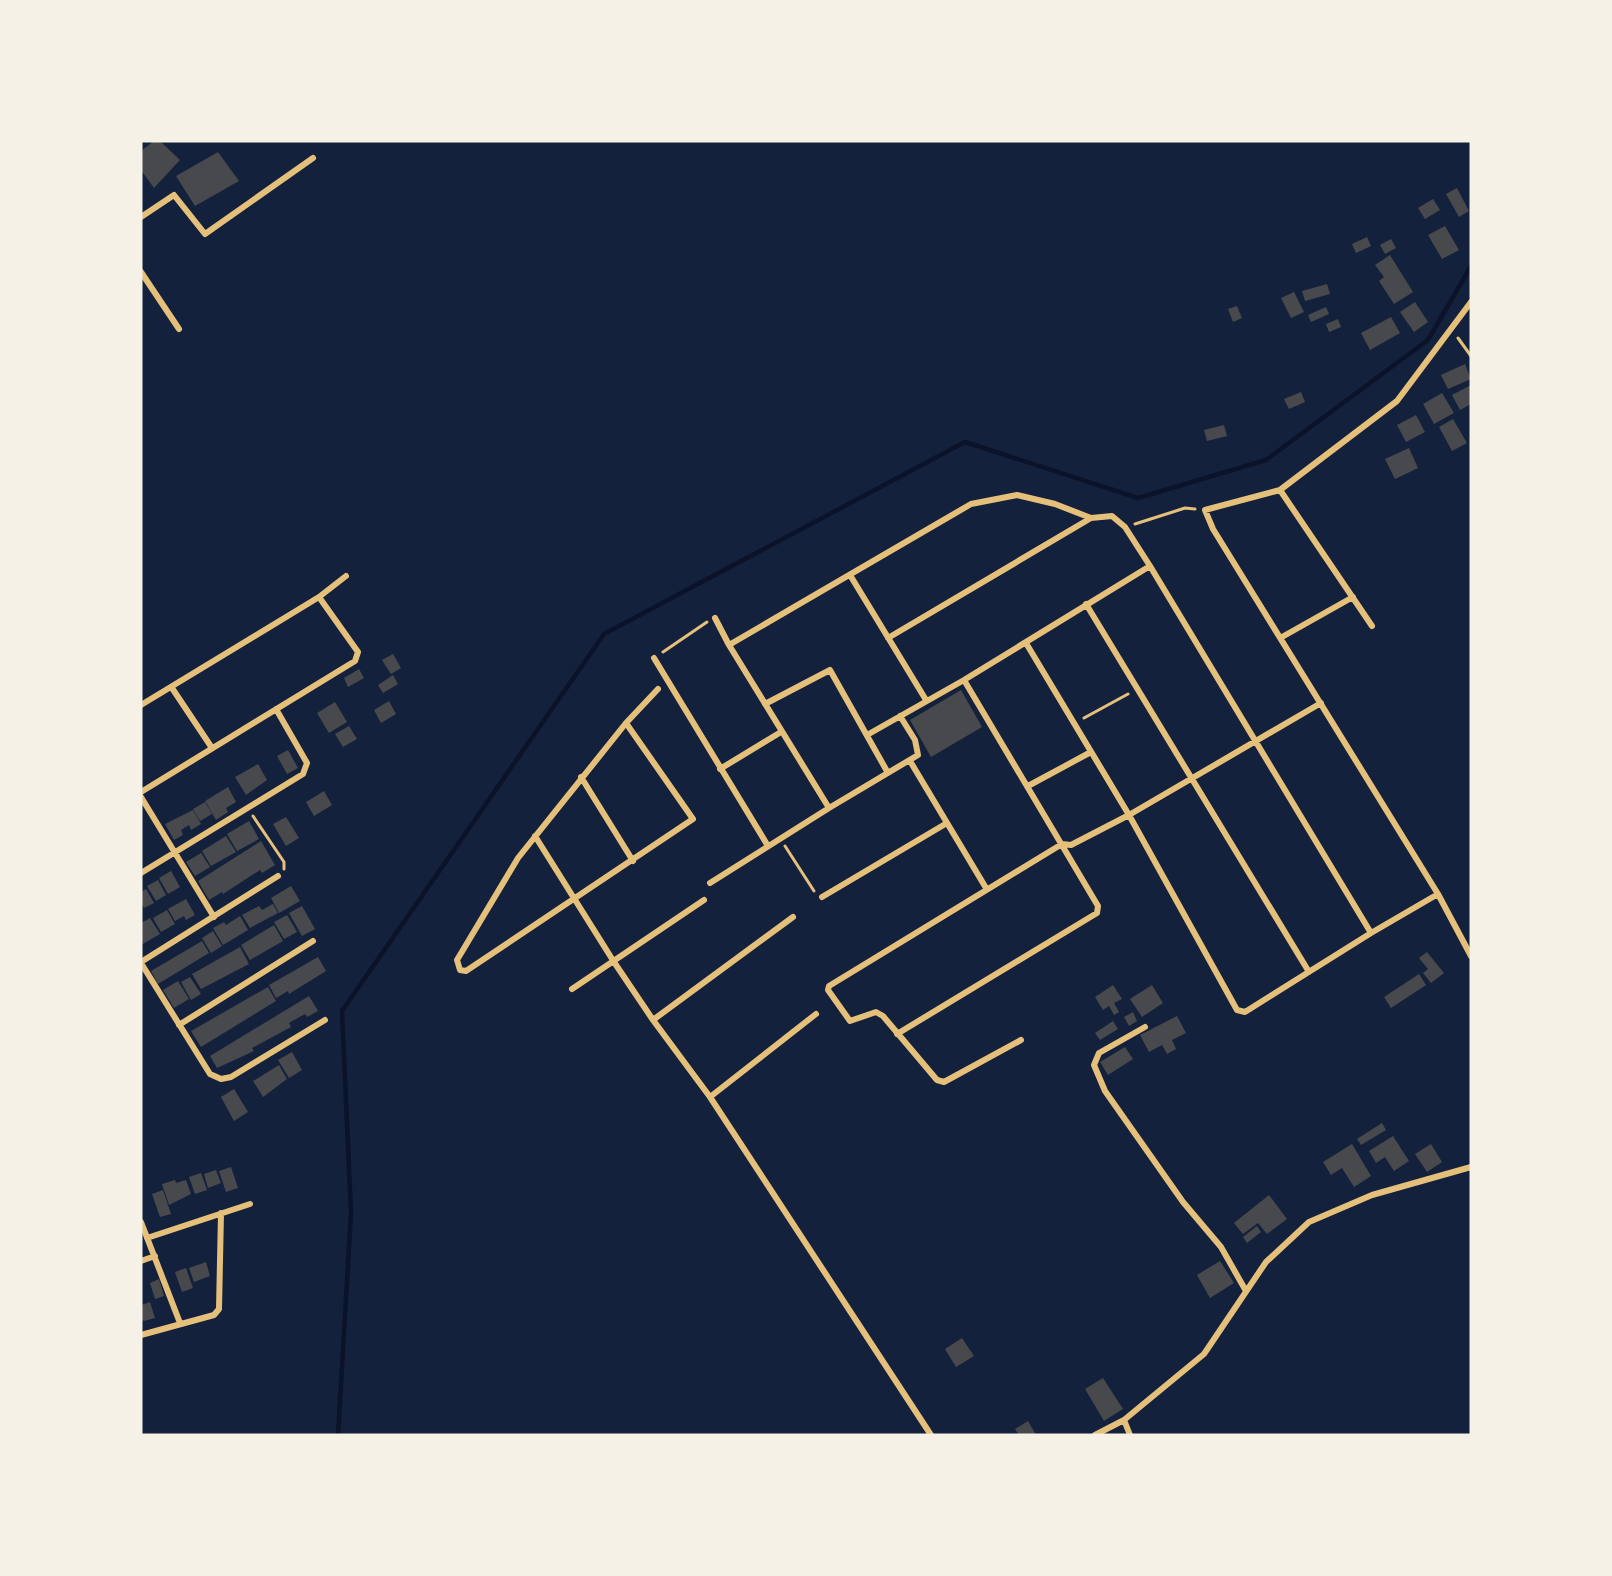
<svg xmlns="http://www.w3.org/2000/svg" width="1612" height="1576" font-family="'PT Sans Narrow',sans-serif">
  <style>
    .lines { fill: none; stroke-linecap: round; stroke-linejoin: round }
    .stream { stroke: #0b132b; stroke-width: 4.5 }
    .building { fill: #48494c }
    .path { stroke: #e5c07b; stroke-width: 3 }
    .minor { stroke: #e5c07b; stroke-width: 6 }
  </style>
  <rect width="100%" height="100%" fill="#14213d"/>
  <g class="lines">
    <path class="stream" d="M338,1435l13,-222 -9,-202 262,-377 361,-192 173,56 128,-38 162,-120 43,-74"/>
  </g>
  <path class="building" d="M154,141h6l20,19 -26,28 -13,-18v-19z
    M218,152l21,29 -44,25 -19,-30z
    M1457,188l12,23 -10,6 -13,-23z
    M1433,199l7,11 -15,9 -7,-11z
    M1445,226l14,24 -17,9 -14,-24z
    M1367,237l4,9 -15,7 -4,-9z
    M1391,239l5,9 -11,6 -5,-9z
    M1390,255l23,37 -19,12 -15,-23 5,-4 -9,-12z
    M1327,284l3,10 -25,7 -3,-10z
    M1294,292l10,20 -13,6 -10,-20z
    M1415,302l13,20 -14,10 -14,-20z
    M1237,306l5,12 -9,4 -5,-13z
    M1326,307l3,7 -18,8 -3,-7z
    M1391,317l9,16 -30,17 -9,-17z
    M1338,319l3,8 -12,5 -3,-8z
    M1465,364l6,15 -23,10 -7,-14z
    M1471,385v19l-11,6 -8,-15z
    M1301,392l4,10 -16,7 -5,-10z
    M1442,393l12,20 -20,11 -11,-20z
    M1416,415l9,17 -19,10 -9,-17z
    M1453,419l14,24 -15,8 -13,-24z
    M1224,425l3,11 -20,5 -3,-11z
    M1409,448l9,20 -23,11 -10,-20z
    M393,654l8,14 -10,6 -9,-14z
    M359,669l5,9 -16,9 -4,-9z
    M393,675l5,9 -15,9 -5,-8z
    M961,690l21,37 -51,30 -21,-37z
    M389,701l7,13 -15,9 -7,-13z
    M335,702l12,20 -18,11 -12,-20z
    M349,726l8,13 -14,8 -8,-13z
    M288,750l10,18 -11,6 -10,-18z
    M258,764l9,16 -21,15 -11,-18z
    M228,787l8,15 -10,6 2,4 -12,8 -11,-19z
    M324,791l8,14 -18,11 -8,-14z
    M205,802l7,12 -12,7 -7,-12z
    M193,810l8,14 -10,6 -2,-5 -8,5 2,5 -9,5 -9,-16z
    M286,817l13,21 -13,8 -13,-22z
    M249,821l10,18 -22,12 -10,-17z
    M226,836l10,16 -25,14 -9,-15z
    M261,841l14,24 -13,8 -2,-3 -37,24 -1,-2 -13,8 -11,-19z
    M201,853l9,14 -15,9 -9,-14z
    M171,871l9,16 -12,7 -9,-16z
    M158,880l8,15 -10,6 -9,-15z
    M291,886l9,15 -21,12 -8,-15z
    M146,889l8,14 -10,5 -3,-5v-11z
    M186,899l9,16 -9,5 -2,-4 -9,5 -7,-12z
    M273,904l5,9 -28,15 -8,-13 17,-9 3,4z
    M302,906l13,23 -13,7 -13,-23z
    M167,910l8,14 -14,8 -8,-14z
    M287,915l10,17 -13,7 -10,-17z
    M240,916l8,14 -25,15 -10,-17 11,-6 2,3z
    M150,918l10,16 -19,11v-22z
    M274,925l9,16 -33,19 -9,-15z
    M213,931l9,15 -11,7 -9,-15z
    M202,941l7,12 -51,31 -7,-13z
    M240,947l9,17 -48,25 -9,-15z
    M1427,952l17,21 -13,10 -8,-10 5,-4 -9,-11z
    M318,957l8,14 -37,23 -1,-3 -12,7 -7,-13z
    M1419,974l7,11 -35,23 -7,-11z
    M190,977l11,17 -10,6 -10,-18z
    M178,981l11,18 -15,9 -11,-18z
    M1113,985l9,14 -8,4 5,9 -5,3 -5,-9 -6,4 -8,-13z
    M1152,985l11,18 -21,14 -12,-18z
    M268,987l8,14 -75,46 -10,-16z
    M309,996l9,15 -11,6 -2,-3 -16,9 2,4 -39,21 2,3 -37,17 -7,-12z
    M1133,1012l4,9 -8,5 -5,-9z
    M1177,1016l9,17 -14,7 4,9 -9,5 -5,-9 -13,7 -9,-17z
    M1113,1021l5,8 -18,11 -5,-7z
    M1125,1047l8,12 -25,16 -8,-13z
    M292,1052l10,18 -13,8 -11,-18z
    M279,1065l8,14 -24,18 -10,-16z
    M234,1089l14,23 -14,9 -13,-24z
    M1382,1123l4,7 -25,15 -4,-6z
    M1393,1136l16,25 -15,10 -9,-14 -9,6 -7,-12z
    M1352,1144l19,32 -17,11 -12,-19 -11,7 -8,-13z
    M1431,1144l11,18 -15,10 -12,-18z
    M231,1167l7,21 -12,4 -7,-21z
    M216,1170l5,13 -13,5 -4,-14z
    M201,1173l6,17 -12,4 -6,-17z
    M175,1180l1,3 10,-3 5,14 -22,11 -7,-21z
    M163,1190l8,24 -11,3 -8,-23z
    M1269,1195l18,24 -20,15 -9,-11 -15,11 -9,-11z
    M1257,1226l4,6 -14,11 -4,-6z
    M1220,1261l14,22 -24,15 -13,-23z
    M206,1262l4,14 -16,6 -5,-14z
    M186,1268l7,20 -11,4 -7,-20z
    M159,1279l5,17 -9,3 -5,-16z
    M150,1302l5,16 -11,3 -3,-2v-14z
    M962,1338l12,18 -18,11 -11,-18z
    M1103,1378l20,31 -19,12 -19,-32z
    M1028,1421l8,14h-17l-4,-6z"/>
  <g class="lines">
    <path class="path" d="M1458,338l13,18
      M1135,524l50,-16 10,1
      M663,652l44,-30
      M1084,718l44,-24
      M253,816l31,46v7
      M785,846l29,45"/>
    <path class="minor" d="M141,217l33,-22 31,39 108,-76
      M141,272l38,57
      M1471,302l-74,99 -117,89 -75,20 8,19 225,365 33,62
      M1280,490l92,136
      M850,575l76,125
      M1086,604l223,368
      M715,618l14,27
      M1282,637l71,-40
      M888,638l203,-120 21,-2 13,11 25,39 221,367 -126,79 -8,-2 -108,-195 -103,-172
      M654,658l114,188
      M172,688l40,60
      M765,704l65,-34 58,103
      M141,705l178,-108 27,-21
      M626,723l67,96 -227,152 -6,-1 -3,-10 61,-102 108,-135 32,-34
      M867,735l97,-55 186,-114
      M910,761l76,127
      M720,769l61,-37
      M581,777l52,84
      M1028,786l63,-34
      M141,792l214,-131 3,-9 -39,-55
      M141,797l73,120
      M829,808l-100,-163 242,-141 46,-9 38,9 36,14
      M535,836l79,126 39,58 57,77 221,338
      M141,873l162,-99 4,-11 -31,-54
      M710,883l119,-75 89,-53 -3,-15 -15,-24
      M822,897l125,-74
      M1371,933l67,-39
      M141,962l137,-86
      M141,963l69,111 11,5 10,-2 94,-57
      M572,989l132,-89
      M653,1020l140,-103
      M179,1025l134,-84
      M1145,1027l-46,26 -5,12 11,26 78,111 38,45 25,44
      M897,1034l200,-121 1,-7 -134,-226
      M1021,1040l-77,42 -7,-2 -54,-64 -7,-4 -26,9 -22,-31 1,-4 233,-142 9,1 58,-30 192,-112
      M710,1097l106,-83
      M141,1222l39,101
      M147,1238l103,-34
      M141,1261l14,-5
      M141,1335l73,-20 5,-6 2,-96
      M1124,1420l6,15
      M1095,1435l29,-15 80,-66 62,-92 43,-40 63,-27 99,-28"/>
  </g>
  <rect width="1612" height="1576" fill="none" stroke="#f6f1e7" stroke-width="285"/>
</svg>
